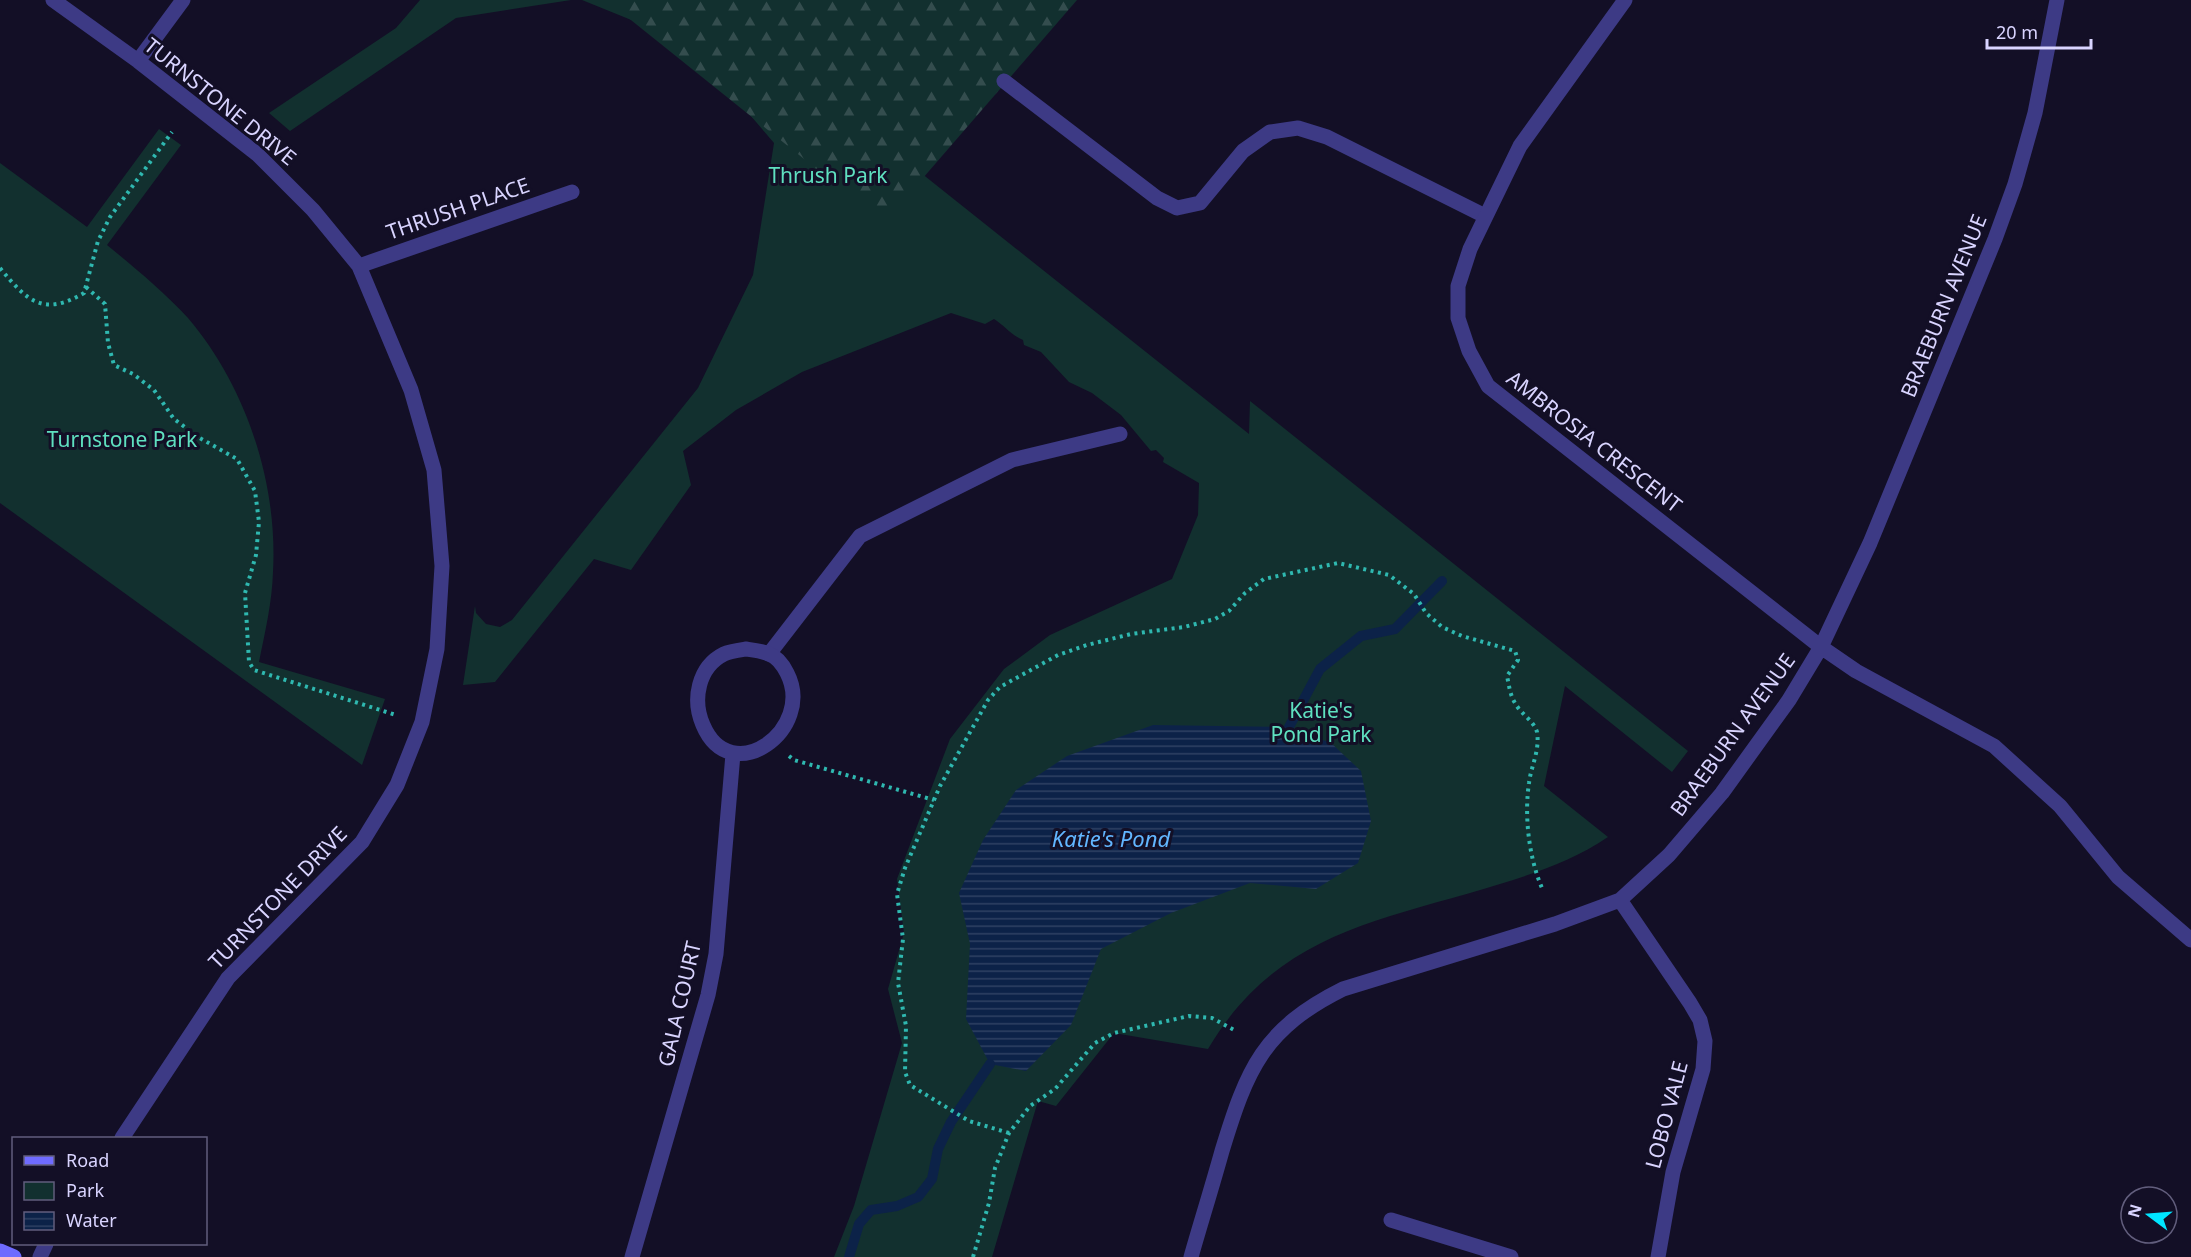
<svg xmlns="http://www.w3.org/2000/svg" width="2191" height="1257" font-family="'Noto Sans',sans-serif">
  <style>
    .green { fill: #12302f }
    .forest { fill: url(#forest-firs) }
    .water { fill: url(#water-rules) }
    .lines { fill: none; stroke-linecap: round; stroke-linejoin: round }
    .stream { stroke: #0c2248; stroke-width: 10 }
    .path { stroke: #2fb8b0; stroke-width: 4; stroke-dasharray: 3 4.5; stroke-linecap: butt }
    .service { stroke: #3d3a85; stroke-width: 15 }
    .minor { stroke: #3d3a85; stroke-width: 15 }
    .secondary { stroke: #6f6bff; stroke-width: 15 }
    .labels { text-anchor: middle; stroke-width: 6; stroke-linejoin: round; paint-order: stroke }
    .street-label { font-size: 21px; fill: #d9d4ff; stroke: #130f26 }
    .park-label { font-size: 21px; fill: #5fe0c0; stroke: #130f26 }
    .water-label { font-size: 22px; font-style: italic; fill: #62b6ff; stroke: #130f26 }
  </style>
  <defs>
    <pattern id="forest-firs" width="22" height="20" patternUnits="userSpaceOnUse" patternTransform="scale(1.5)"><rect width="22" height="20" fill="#12302f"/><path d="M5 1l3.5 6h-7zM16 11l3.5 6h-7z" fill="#344d4e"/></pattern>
    <pattern id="water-rules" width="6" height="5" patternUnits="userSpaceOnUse" patternTransform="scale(1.5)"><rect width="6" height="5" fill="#0c2248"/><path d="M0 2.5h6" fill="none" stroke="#2f4163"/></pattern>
  </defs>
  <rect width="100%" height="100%" fill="#130f26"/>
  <path class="green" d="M420,0h151l-115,18 -166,113 -21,-18 127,-85z
    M582,0h100l229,165 338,269 1,-33 438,350 -16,21 -107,-86 -21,100 64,51c-34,23 -69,35 -108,47 -120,37 -223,48 -292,165l-94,-16 -58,73 -18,-5 -46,156h-158l20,-51 48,-163 -14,-54 16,-56 -7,-54 53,-140 54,-70 46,-34 122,-56 26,-64 1,-32 -36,-21 1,-4 -8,-8 -5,1 -30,-36 -29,-22 -23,-11 -28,-30 -17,-7 -1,-5c-12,-5 -18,-14 -29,-21l-9,5 -34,-11 -149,59 -66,38 -53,41 8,34 -60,85 -37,-11 -99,123 -32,3 12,-79 1,7 10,11 14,3 12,-7 186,-232 55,-113 21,-132 -86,-100z
    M159,129l22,16 -74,100c28,23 56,46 81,73 58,68 90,165 85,254 -1,31 -8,60 -14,90l126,37 -23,66 -362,-262v-340l87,64z"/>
  <path class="forest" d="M606,0h471l-193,223z"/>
  <path class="water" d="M1153,725l136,2 42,16 30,28 10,50 -13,42 -42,26 -66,-6 -79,30 -70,36 -30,76 -45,46 -36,-7 -24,-45 4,-75 -11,-51 24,-53 33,-50 51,-34z"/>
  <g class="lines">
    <path class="stream" d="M1289,727l31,-58 41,-33 34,-7 47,-48
      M849,1257l10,-33 12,-14 26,-4 21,-9 14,-18 6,-30 13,-27 39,-58"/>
    <path class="path" d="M0,268c27,33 43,49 84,25l14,-52 12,-24 62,-85
      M86,287l19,17 3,39 6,22 19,9 21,16 20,29 24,18 39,22 18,32 4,31 -3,33 -11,38 4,69 5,8 142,45
      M789,756l5,4 140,40
      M1009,1133l-40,-12 -59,-36 -5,-13 1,-46 -8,-43 5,-44 -6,-45 8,-26 35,-82 48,-86 12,-13 58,-32 29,-10 44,-11 53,-7 31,-8 14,-8 16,-18 19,-14 74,-16 51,12 25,19 12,19 16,14 20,9 53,15 3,9 -11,16c2,9 3,19 8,27 5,10 19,18 22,29 3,19 -6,34 -8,51 -5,33 0,75 13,105
      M973,1257l16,-54 6,-35 14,-35 21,-27 25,-17 40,-46 19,-10 75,-17 23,2 22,12"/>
    <path class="service" d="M1004,81l153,117 20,10 23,-5 43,-52 27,-19 28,-4 29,9 158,79
      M769,654l91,-118 152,-76 108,-26"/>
    <path class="minor" d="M53,0l85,61 119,93 56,56 46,56 52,124 23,80 8,96 -5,83 -15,73 -25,63 -35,57 -134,136 -106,160
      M1625,0l-105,146 -50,103 -12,37v32l11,33 19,35 333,261 35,24 138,75 66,60 58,71 73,63
      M138,61l45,-61
      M359,266l213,-74
      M746,649c7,1 16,2 23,5 8,3 14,11 18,19 29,56 -56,118 -84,52 -11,-25 -5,-58 21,-71 6,-3 15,-4 22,-5z
      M1620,900l70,103 10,17 5,21 -2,28 -30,103 -15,85
      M1391,1220l120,37
      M40,1257l6,-13
      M632,1257l76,-262 8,-41 17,-200
      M1191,1257c10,-35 21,-70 31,-106 25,-82 41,-122 121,-162l212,-65 65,-24 49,-45 53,-62 67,-93 32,-53 49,-104 125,-304 20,-55 20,-71 22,-113"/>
    <path class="secondary" d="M0,1251l14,6"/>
  </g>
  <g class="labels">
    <g class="street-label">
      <text transform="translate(220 102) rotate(39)" y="7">TURNSTONE DRIVE</text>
      <text transform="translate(458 209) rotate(-19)" y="7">THRUSH PLACE</text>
      <text transform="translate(1944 306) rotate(-68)" y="7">BRAEBURN AVENUE</text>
      <text transform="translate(1594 442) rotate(38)" y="7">AMBROSIA CRESCENT</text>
      <text transform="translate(1733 735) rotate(-54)" y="7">BRAEBURN AVENUE</text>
      <text transform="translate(278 898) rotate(-46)" y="7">TURNSTONE DRIVE</text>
      <text transform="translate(680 1004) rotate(-77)" y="7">GALA COURT</text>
      <text transform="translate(1667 1115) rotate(-75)" y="7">LOBO VALE</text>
    </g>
    <g class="park-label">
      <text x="828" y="183">Thrush Park</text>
      <text x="122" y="447">Turnstone Park</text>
      <text x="1321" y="718">Katie's<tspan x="1321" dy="24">Pond Park</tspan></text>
    </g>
    <g class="water-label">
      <text x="1111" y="847">Katie's Pond</text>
    </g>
  </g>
  <rect x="12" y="1137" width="195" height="108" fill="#130f26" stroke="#625e7d" stroke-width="1.5"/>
  <rect x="24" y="1156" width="30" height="9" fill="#6f6bff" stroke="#625e7d" stroke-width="1.5"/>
  <text x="66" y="1167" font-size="18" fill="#d9d4ff">Road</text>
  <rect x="24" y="1182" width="30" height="18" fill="#12302f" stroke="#625e7d" stroke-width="1.5"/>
  <text x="66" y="1197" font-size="18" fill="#d9d4ff">Park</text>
  <rect x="24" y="1212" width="30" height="18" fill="url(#water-rules)" stroke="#625e7d" stroke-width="1.5"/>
  <text x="66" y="1227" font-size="18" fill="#d9d4ff">Water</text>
  <g transform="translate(2149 1215) rotate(286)"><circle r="28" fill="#130f26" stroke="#625e7d" stroke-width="1.5"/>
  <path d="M0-4.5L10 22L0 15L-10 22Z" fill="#00e5ff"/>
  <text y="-9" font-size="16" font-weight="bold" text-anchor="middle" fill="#d9d4ff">N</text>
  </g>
  <path d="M1987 39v9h104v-9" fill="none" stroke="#d9d4ff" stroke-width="3"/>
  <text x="1996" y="39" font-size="18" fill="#d9d4ff" stroke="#130f26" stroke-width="4.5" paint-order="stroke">20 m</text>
</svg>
